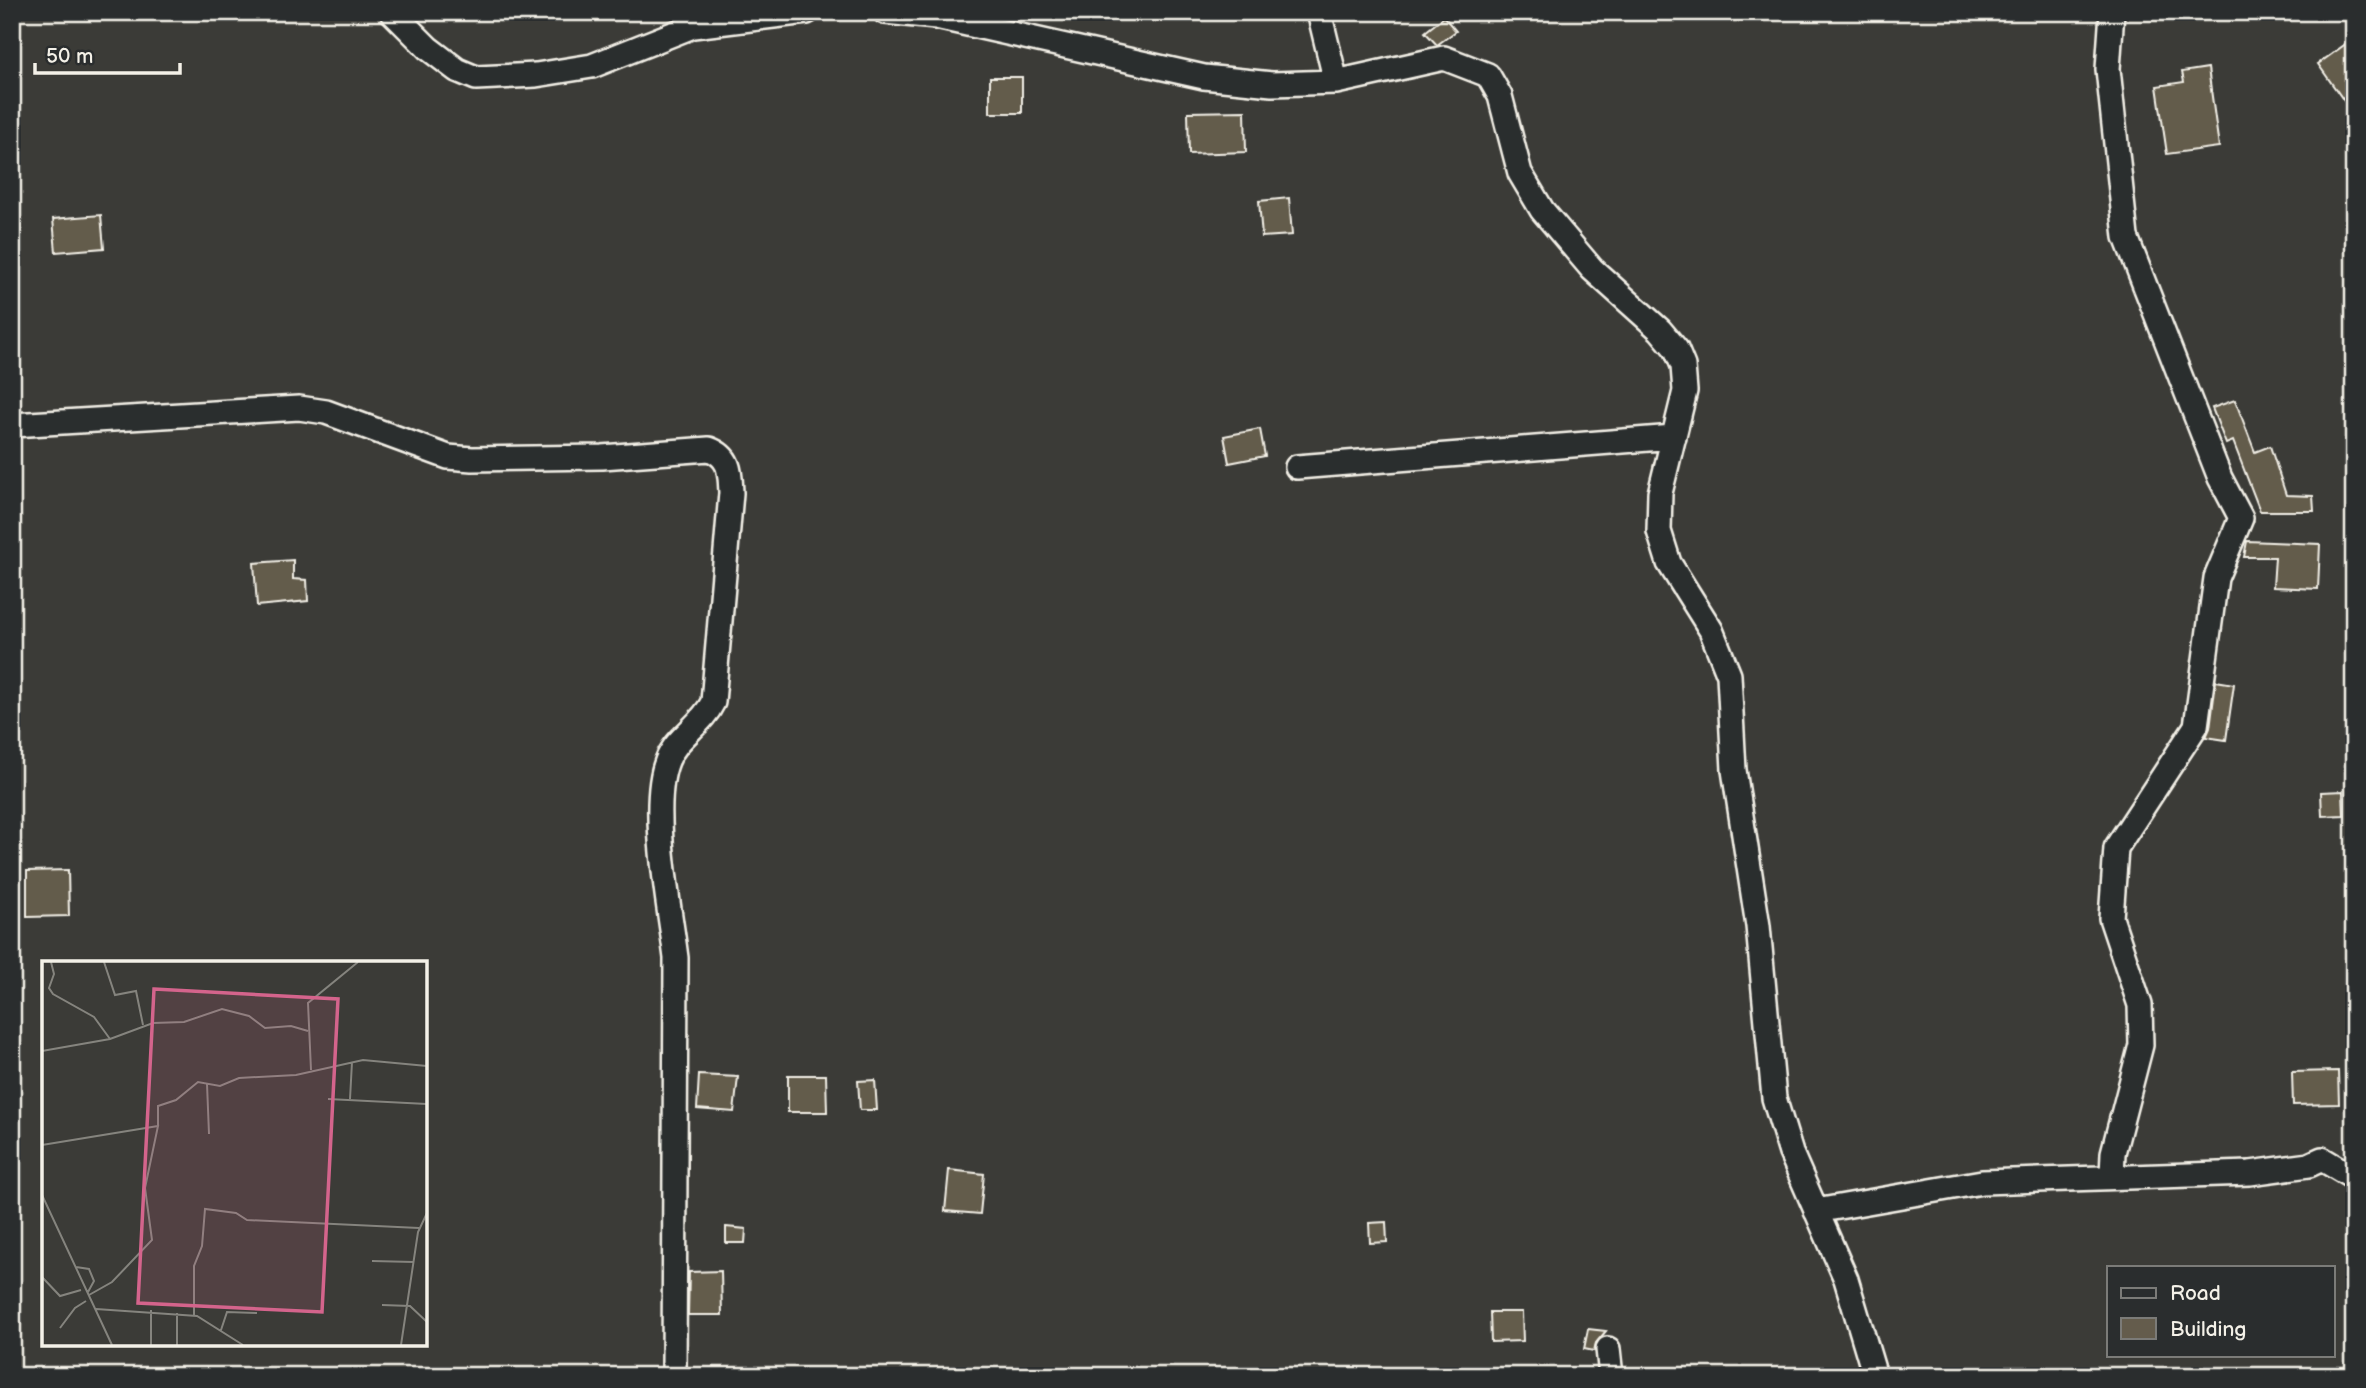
<svg xmlns="http://www.w3.org/2000/svg" width="2366" height="1388" font-family="'Balsamiq Sans',sans-serif">
  <style>
    .building { fill: #645c4c; stroke: #f4f1e8; stroke-width: 2 }
    .lines { fill: none; stroke-linecap: round; stroke-linejoin: round }
    .street-casing { stroke: #f4f1e8; stroke-width: 28 }
    .street { stroke: #2a2d2e; stroke-width: 23 }
    .inset-road { fill: none; stroke: #85847e; stroke-width: 2 }
    .view { fill: #d4648c; fill-opacity: 0.15; stroke: #d4648c; stroke-width: 3.5 }
    .inset-edge { fill: none; stroke: #f4f1e8; stroke-width: 3.5 }
  </style>
  <rect width="100%" height="100%" fill="#3b3b37"/>
  <filter id="ink" filterUnits="userSpaceOnUse"><feTurbulence type="fractalNoise" baseFrequency=".0143" numOctaves="2"/><feDisplacementMap in="SourceGraphic" scale="14" xChannelSelector="R" yChannelSelector="G"/><feConvolveMatrix kernelMatrix="1 2 1 2 8 2 1 2 1" color-interpolation-filters="sRGB"/></filter>
  <g filter="url(#ink)">
    <path class="building" d="M1444,17l12,14 -19,14 -12,-13z
      M2354,38v77l-36,-51z
      M2208,68l11,79 -52,7 -10,-68 27,-4 -2,-10z
      M990,77h32v36h-32z
      M1245,111l1,41 -57,2 -1,-42z
      M1289,198l3,37 -30,2 -3,-36z
      M101,215l3,33 -48,4 -3,-33z
      M2235,400l20,52 15,-6 16,49 27,1 1,15h-54l-27,-70 -7,3 -14,-36z
      M1260,429l5,27 -36,7 -5,-27z
      M2247,541l73,3 -2,45 -45,-2 2,-30h-31z
      M293,560v19l14,1 1,21 -51,5 -3,-43z
      M2216,681l18,3 -8,56 -20,-3 4,-9z
      M2343,791l1,24 -22,1 -1,-24z
      M68,870l1,46 -42,1v-46z
      M2338,1071l1,33 -46,1 -1,-33z
      M699,1075l39,2 -4,35 -37,-3z
      M788,1075h38l1,37h-39z
      M875,1080l2,30h-17l-2,-29z
      M949,1170l35,4 -4,40 -35,-3z
      M1386,1222l1,20 -17,1 -1,-20z
      M726,1227l20,2 -1,14h-19z
      M721,1271l1,44h-34l1,-43z
      M1490,1312h32l1,29 -32,1z
      M1588,1329l18,2 -10,12 -2,8 -10,-2z"/>
    <g class="lines">
      <g class="street-casing">
        <path id="street" d="M392,12l36,36 29,22 19,8 60,-3 56,-9 101,-40 114,-14
          M885,12l51,5 268,60 68,7 64,-2 -17,-70
          M1336,82l108,-24 44,17 12,21 20,77 22,37 50,59 68,61 16,19 7,17 2,25 -25,102 -1,38 10,32 42,67 18,45 5,95 24,156 16,172 17,55 55,126 29,97
          M12,425l287,-17 27,4 122,45 24,2 130,-2 107,-8c22,8 21,24 22,44l-18,209c-11,23 -37,35 -46,59 -18,45 3,148 9,197l-2,418
          M1297,467l377,-30
          M2112,1176l1,-23 28,-108 -1,-40 -29,-87 5,-70 80,-122 20,-148 25,-60 -21,-40 -94,-241 -18,-168 4,-57
          M1816,1211l166,-29 268,-9 59,-8 13,-6 32,19
          M1608,1349l3,27"/>
      </g>
      <use href="#street" class="street"/>
    </g>
  </g>
  <g transform="translate(42 961)">
    <rect width="385" height="385" fill="#3b3b37"/>
    <path class="inset-road" d="M9,1l3,12 -5,14 4,6 41,23 16,22M62,1l11,33 21,-4 7,34M0,90l68,-12 43,-16 31,-1 38,-13 27,7 16,12 26,-2 17,5M269,109l-3,-67 50,-41M165,123l2,50M286,138l99,5M308,138l2,-37M116,165v-20l18,-6 22,-18 22,4 19,-8 57,-3 67,-15 64,6M0,184l116,-19 -13,62 7,52 -40,42 -23,13M0,234l70,150M330,300l42,1M34,306l13,2 5,12 -6,11M0,316l18,19 21,-6M340,344l28,1 17,16M54,348l101,7 46,29M109,349v35M152,355v-50l8,-20 3,-37 31,4 11,7 172,8M18,367l15,-20 11,-7M179,369l6,-18 30,1M135,384v-32M359,384l17,-113 9,-19"/>
    <path class="view" d="M112,28l184,10 -16,313 -184,-9z"/>
    <rect width="385" height="385" class="inset-edge"/>
  </g>
  <rect width="2366" height="1388" fill="none" stroke="#2a2d2e" stroke-width="42"/>
  <rect x="21" y="21" width="2324" height="1346" fill="none" stroke="#f4f1e8" stroke-width="2.5" filter="url(#ink)"/>
  <rect x="2107" y="1266" width="228" height="91" fill="#2a2d2e" stroke="#7b7b78" stroke-width="2"/>
  <rect x="2121" y="1288" width="35" height="10" fill="#2a2d2e" stroke="#7b7b78" stroke-width="2"/>
  <text x="2170" y="1300" font-size="21" fill="#f4f1e8">Road</text>
  <rect x="2121" y="1318" width="35" height="21" fill="#645c4c" stroke="#7b7b78" stroke-width="2"/>
  <text x="2170" y="1336" font-size="21" fill="#f4f1e8">Building</text>
  <path d="M35 63v10h145v-10" fill="none" stroke="#f4f1e8" stroke-width="3.5"/>
  <text x="46" y="63" font-size="21" fill="#f4f1e8" stroke="#2a2d2e" stroke-width="5" paint-order="stroke">50 m</text>
</svg>
